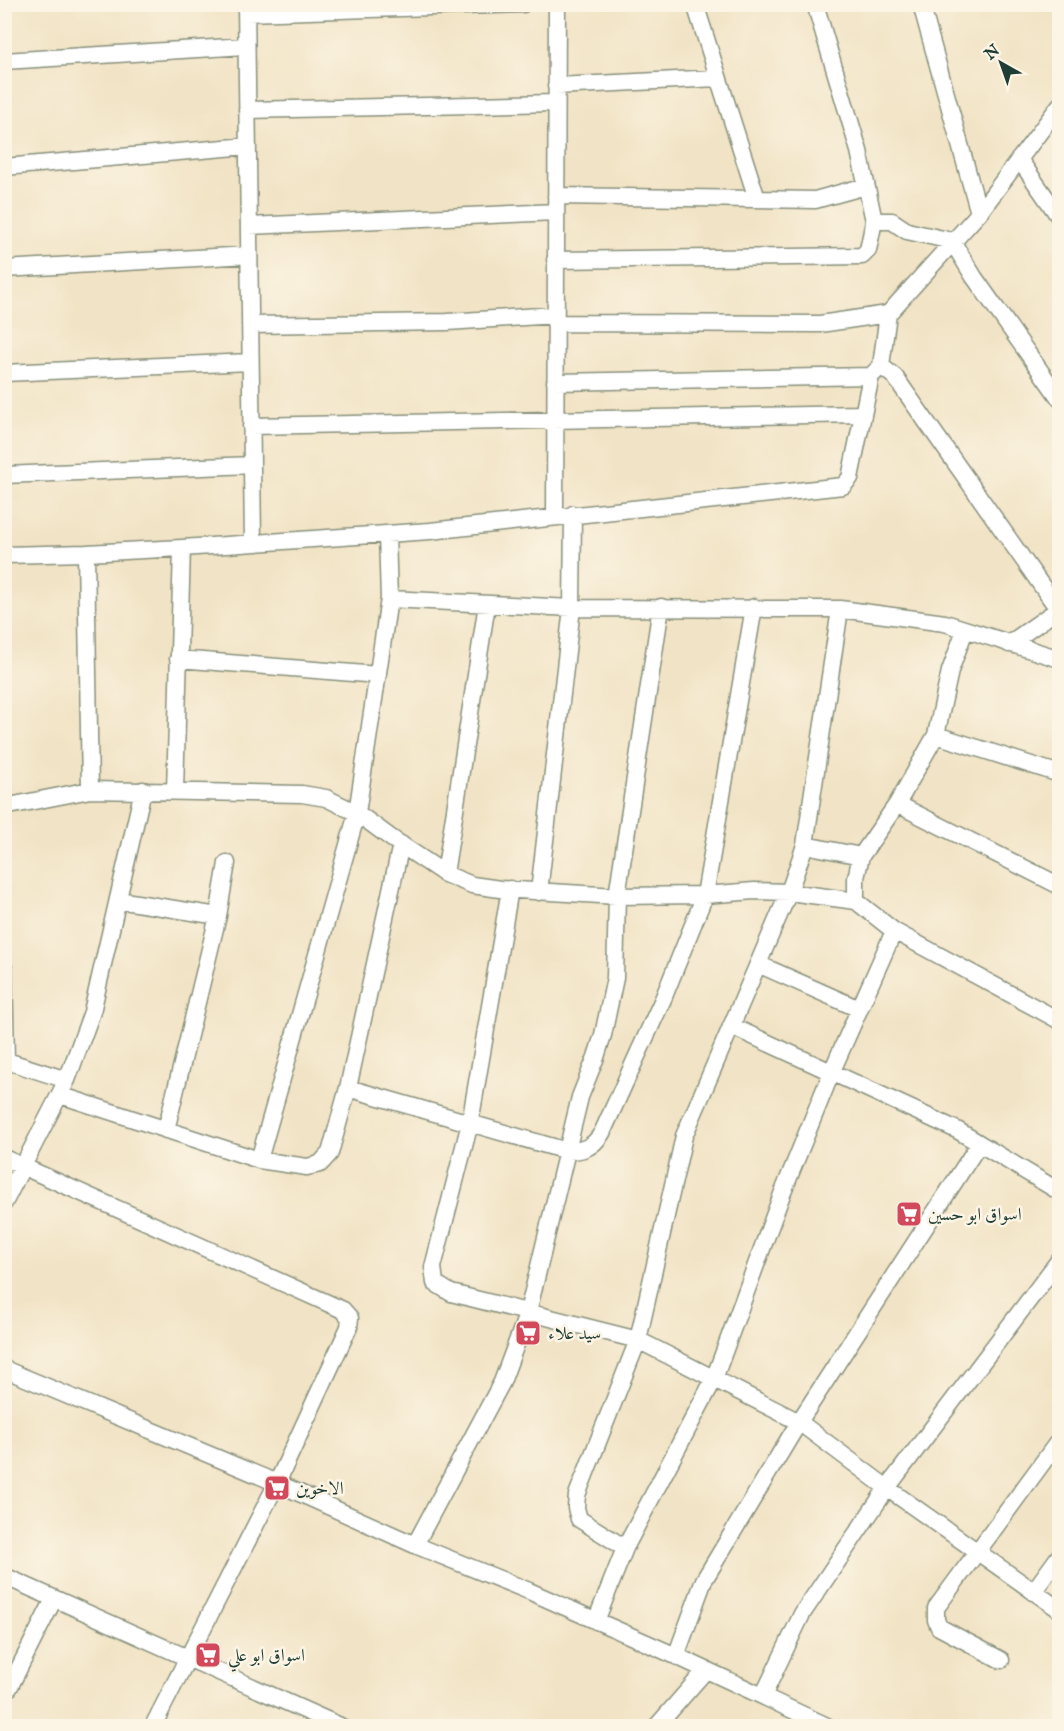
<svg xmlns="http://www.w3.org/2000/svg" width="1064" height="1731" font-family="'IM FELL English',Amiri,serif">
  <style>
    .lines { fill: none; stroke-linecap: round; stroke-linejoin: round }
    .street-casing { stroke: #88907c; stroke-width: 19 }
    .street { stroke: #fff; stroke-width: 16 }
    .labels { text-anchor: middle; stroke-width: 5; stroke-linejoin: round; paint-order: stroke }
    .poi-label { font-size: 18px; fill: #1f3d34; stroke: #fcf5e5; text-anchor: start }
  </style>
  <rect width="100%" height="100%" fill="#fcf5e5"/>
  <filter id="ink" filterUnits="userSpaceOnUse"><feTurbulence type="fractalNoise" baseFrequency=".0167" numOctaves="2"/><feDisplacementMap in="SourceGraphic" scale="12" xChannelSelector="R" yChannelSelector="G"/><feConvolveMatrix kernelMatrix="1 2 1 2 8 2 1 2 1" color-interpolation-filters="sRGB"/></filter>
  <filter id="wash" filterUnits="userSpaceOnUse"><feTurbulence type="fractalNoise" baseFrequency=".008" numOctaves="4" result="noise"/><feDisplacementMap in="SourceGraphic" scale="24" xChannelSelector="R" yChannelSelector="G"/><feGaussianBlur stdDeviation="1.35" result="paint"/><feColorMatrix in="noise" values="0 0 0 0 0 0 0 0 0 0 0 0 0 0 0 0 0 1.4 0 .05"/><feComposite in="paint" operator="in"/></filter>
  <g filter="url(#wash)">
    <rect width="100%" height="100%" fill="#f1e3c5"/>
  </g>
  <g filter="url(#ink)">
    <g class="lines">
      <g class="street-casing">
        <path id="street" d="M246,4l7,538
          M695,4l62,195
          M921,4l58,209
          M246,13l277,-9
          M4,61l242,-15
          M556,86l162,-8
          M247,110l309,-7
          M1019,159l41,59
          M4,167l244,-21
          M556,196l259,4 51,-14
          M874,221h18l15,10 45,10 22,36 86,122
          M249,226l307,-14
          M555,260l307,-4 6,-6 6,-29 -15,-70 -44,-147
          M4,269l245,-14
          M888,314l91,-101 81,-108
          M555,323l265,1 68,-10 -7,52 14,11 163,232
          M250,325l197,-3 108,-7
          M4,373l246,-11
          M555,382l316,-6
          M251,426l612,-12
          M4,475l248,-10
          M555,516l2,-512
          M86,553l4,237
          M4,555l82,-2 96,-5 248,-17 413,-45 7,-8 21,-102 10,-10
          M389,599l183,9 268,1 105,14 115,36
          M1009,644l51,-36
          M178,659l200,16
          M936,735l124,39
          M175,791l7,-243
          M897,804l163,82
          M4,807l86,-17 212,4 24,4 31,15 34,25 54,36 27,11 28,4 117,7 88,-1 49,-4 35,1 67,9 38,30 166,90
          M805,845l56,11
          M445,874l42,-270
          M510,889l-40,234 -37,144 2,16 16,10 187,47 161,82 88,66 173,122
          M539,892l33,-284 1,-94
          M118,900l100,16
          M856,901v-23l5,-22 36,-52 39,-69 14,-64 15,-41
          M758,964l101,45
          M4,968l2,92
          M731,1026l226,104 103,62
          M4,1060l63,20
          M348,1088l219,63c17,0 26,-4 35,-18l61,-134 42,-104 49,-288
          M60,1095l199,65 48,7 13,-3 10,-11 18,-65 53,-244
          M166,1130l52,-214 9,-53
          M4,1158l339,152 7,8 -1,9 -72,156 -124,243
          M259,1160l98,-347 32,-214 -2,-65
          M4,1203l63,-123 25,-68 51,-222
          M4,1369l273,114 138,62 114,46 147,65 151,70
          M415,1545l87,-163 26,-70 52,-215 16,-40 7,-22 12,-57 2,-82 44,-289
          M625,1548l-46,-29 -3,-11 1,-13 61,-155 46,-204 105,-244 16,-47 35,-236
          M4,1576l336,150
          M1033,1592l27,-37
          M596,1621l29,-73 89,-169 67,-182 51,-126 62,-140
          M676,1656l28,-76 95,-158 180,-278
          M1001,1660l-62,-33 -3,-7v-12l124,-169
          M9,1688l45,-89
          M763,1696l39,-82 85,-126 173,-229
          M657,1726l49,-56"/>
      </g>
      <use href="#street" class="street"/>
    </g>
  </g>
  <defs>
    <g id="supermarket-square" transform="scale(1.35)"><rect x="-9" y="-9" width="18" height="18" rx="4" fill="#d1495b" stroke="#fcf5e5"/><path d="M-6-5.5h2.5l.6 2H6L4.5 2H-2.5L-4.4-4H-6ZM-1.5 3.2a1.3 1.3 0 1 0 .1 0ZM3 3.2a1.3 1.3 0 1 0 .1 0Z" fill="#fff"/></g>
  </defs>
  <g fill-rule="evenodd">
    <use href="#supermarket-square" x="909" y="1214"/>
    <use href="#supermarket-square" x="528" y="1333"/>
    <use href="#supermarket-square" x="277" y="1488"/>
    <use href="#supermarket-square" x="208" y="1655"/>
  </g>
  <g class="labels">
    <g class="poi-label">
      <text x="928" y="1220">اسواق ابو حسين</text>
      <text x="548" y="1339">سيد علاء</text>
      <text x="296" y="1494">الاخوين</text>
      <text x="228" y="1661">اسواق ابو علي</text>
    </g>
  </g>
  <rect width="1064" height="1731" fill="none" stroke="#fcf5e5" stroke-width="24"/>
  <g transform="translate(1001 63) rotate(320)" stroke="#fcf5e5" stroke-width="4.5" paint-order="stroke">
  <path d="M0-4.5L10 22L0 15L-10 22Z" fill="#1f3d34"/>
  <text y="-9" font-size="16" font-weight="bold" text-anchor="middle" fill="#1f3d34">N</text>
  </g>
</svg>
